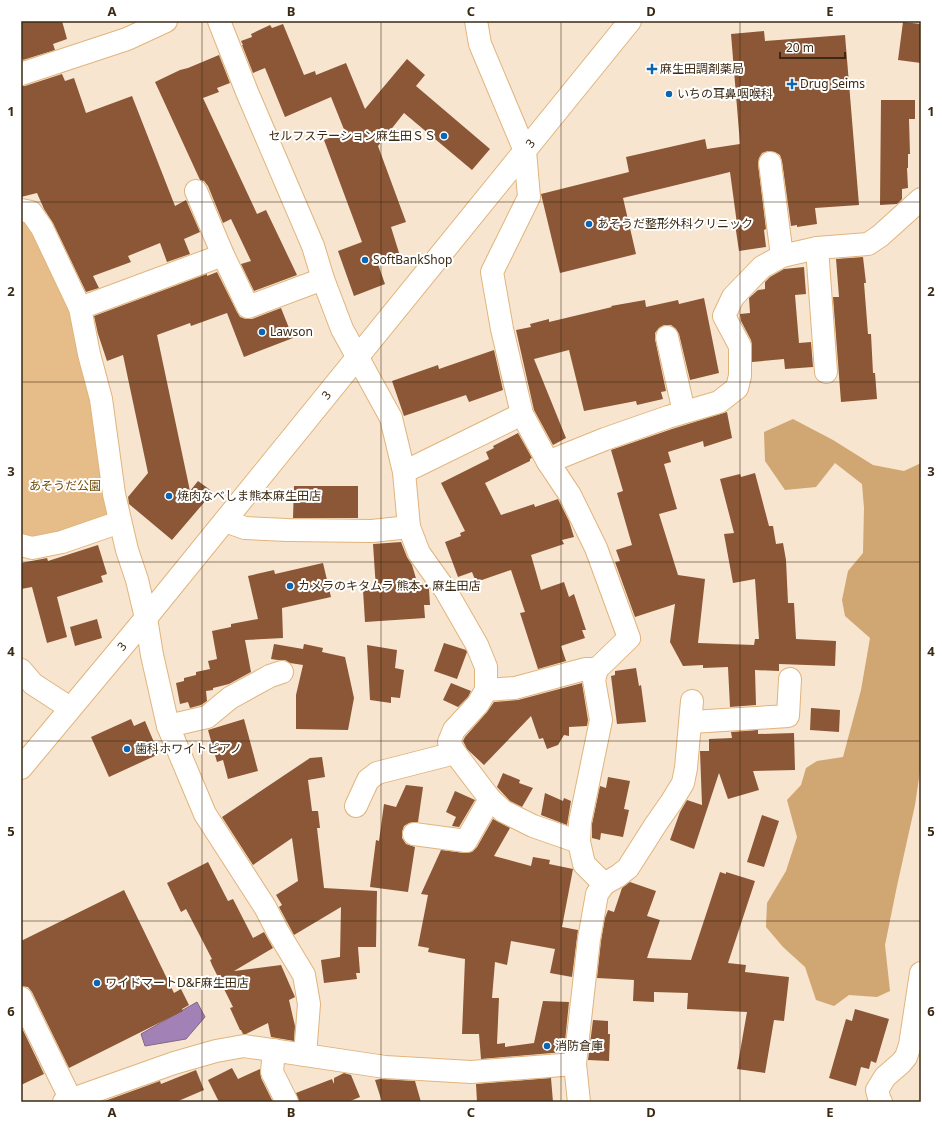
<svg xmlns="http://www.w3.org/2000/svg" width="942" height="1123" font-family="'Noto Sans','Noto Sans JP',sans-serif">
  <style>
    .green { fill: #e6bc88 }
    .forest { fill: #d0a672 }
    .water { fill: #a281b6; stroke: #836785 }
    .building { fill: #8b5736 }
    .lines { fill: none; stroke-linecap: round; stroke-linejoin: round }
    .minor-casing { stroke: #e1b47c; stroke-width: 24 }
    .minor { stroke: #fff; stroke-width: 22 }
    .grid { fill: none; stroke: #3b2a13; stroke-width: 1; stroke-opacity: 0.55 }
    .poi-dot { fill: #0c65b2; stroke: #fff; stroke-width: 1.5 }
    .labels { text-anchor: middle; stroke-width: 4; stroke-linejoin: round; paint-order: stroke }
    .poi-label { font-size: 12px; fill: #3b2a13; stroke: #fff; text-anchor: start }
    .street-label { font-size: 12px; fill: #3b2a13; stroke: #fff }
    .park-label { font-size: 12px; fill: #724907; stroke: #fff }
    .neatline { fill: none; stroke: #3b2a13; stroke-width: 1.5 }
    .grid-label { font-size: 13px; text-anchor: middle; font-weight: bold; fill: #3b2a13 }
  </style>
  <rect width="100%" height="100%" fill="#f8e5cf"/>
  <path class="green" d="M21,218l5,2 48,93 37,195 -6,11 -55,19h-29z"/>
  <path class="forest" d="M793,419l40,21 40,25 31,6 17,-8v302l-6,40 -18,81 -12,59 5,46 -13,6 -28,-2 -15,11 -18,-6 -11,-33 -22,-20 -17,-20 1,-24 19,-32 11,-34 -10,-37 14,-15 5,-17 11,-7 26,-4 18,-67 9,-52 -25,-22 -3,-16 6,-29 15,-18 1,-45 -2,-24 -27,-21 -19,24 -31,3 -20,-29 -1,-29z"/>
  <path class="water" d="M197,1002l8,15 -19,22 -41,7 -4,-12z"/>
  <path class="building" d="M21,21h41l5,18 -14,5 2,6 -32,10 -2,-5z
    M903,22l18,2v39l-23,-3z
    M283,24l21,51 11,-4 1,4 30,-12 19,46 42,-50 18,16 -9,11 74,63 -18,21 -68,-57 -26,33 28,76 -15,5 9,29 -22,8 7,20 -31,12 -16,-45 24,-9 -38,-102 21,-8 -14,-35 -46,20 -20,-49 -12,5 -11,-28h1l-2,-4 11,-4 -1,-3 19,-9 2,3z
    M764,31l1,10 80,-6 14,170 -44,3 2,16 -20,3v-2l-6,1 -9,-65 -2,-6 -5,-3 -7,-1 -6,2 -3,5 -1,6 8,65 -2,1 2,17 -27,4 -4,-27h2l-7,-52 -107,26 13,56 -76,19 -19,-79 88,-22 -3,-15 79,-18 2,10 33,-5 -9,-110z
    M219,55l11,28 -13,5 2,4 -16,6 54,116 9,-4 31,65 -43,16 -13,-27 10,-3 -20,-42 -8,4 -15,-37 -4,-5 -4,-1 -45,-98 25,-12 8,-2z
    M62,74l3,7 9,-3 12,35 46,-17 43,110 11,-6 14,32 -16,7 6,15 -23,8 -7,-19 -32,13 3,6 -38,14 6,12 -13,4 -33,-69 -9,-14 -7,-16 -16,4v-111h4z
    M881,100h34v19h-6l1,35h-2v14h-1l1,20 -6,1v10l-5,5 -17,1z
    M863,257l3,26h-2l4,51h3l2,39h2l2,26 -36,3 -8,-105h6l-3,-38z
    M804,267l2,27 -11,1 4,48 12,-1 2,25 -28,2 -1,-10 -32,3v-16l-1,-6 -10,-19 -1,-7 10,-1 -1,-15 9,-8 7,-1v-7l5,-5 14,-8z
    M217,272l20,40 3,5 6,2h6l29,-11 12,30 -49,19 -17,-44 -36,13 -1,-3 -33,12 33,156 8,-10 15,11 -41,48 -43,-36 -1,-7 20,-24 -25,-118 -16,6 -9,-27 -4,-18 113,-42v2z
    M704,298l15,75 -29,7 -11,-46 -3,-5 -5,-4h-7l-5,3 -4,5v6l11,52 -5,1 2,7 -26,6 -1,-4 -52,10 -15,-61 -35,9 32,79 -13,7 -19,-35 -18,-80 15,-3 -1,-3 19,-5v3l63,-15 -1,-1 34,-6 1,7 32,-7 1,4z
    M494,350l9,40 -34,12 -3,-7 -62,21 -12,-35 46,-16 1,4z
    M727,412l5,26 -28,9 -1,-6 -35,11 3,10 -7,2 13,45 -18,5 19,61 27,4 -7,64 56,2 1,-6h4l-4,-60 -22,4 -9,-49 10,-1 -14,-54 20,-5 1,3 14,-4 14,53h4l3,18 7,-1 3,17 2,43h6l2,36 40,2 -1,25 -56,-2v7l-24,-1 1,35 -26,2 -2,-40 -25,1v-3l-20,1 -13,-24 5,-38 -40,13 -20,-55 5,-1 -4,-11 16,-5 -15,-52 6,-2 -12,-41 61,-21z
    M518,433l14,25 -2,1v2l-45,22 16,32 33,-11 1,3 23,-8 11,22 5,16 -12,3 2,4 -33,11 10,35 23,-8 5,15 5,-3 12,36h-4l3,8 -24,8 5,15 -28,8 -18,-56 5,-1 -14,-42 -35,12 -4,-10 -14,5 -13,-35 16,-6 -1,-3 5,-2 -24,-48 48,-24 -3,-7 8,-4 -1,-2z
    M294,486h64v32h-65z
    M401,542l6,15 5,8 6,20h8l3,4 1,16h-6l1,13 -60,4 -2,-32 13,-1 -3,-45z
    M98,545l9,29 -6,2 2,6 -46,15 10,40 -20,6 -15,-56 -11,2v-26l26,-5 1,3z
    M323,563l8,34 -49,11 1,30 -38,2 6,32 -22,12 -16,4v2l-7,1 1,10 -6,4 -11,3 -2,-6 -8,2 -4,-21 8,-2v-3l12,-3v-3l14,-3 -2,-8 9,-2 -5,-28 19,-4v-3l27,-5 -10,-43 26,-6 1,4z
    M97,619l5,19 -27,8 -5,-19z
    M444,643l22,7 1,2 -10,27 -23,-8z
    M274,644l29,5 1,-5 19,4 -1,4 23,5 9,41 -6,32 -52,-1v-34l7,-30 -13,-2 -5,-3h-7l-7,-1z
    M367,645l30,5 -2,18 9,2 -4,28 -9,-1v6l-21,-3z
    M636,668l3,18 2,-1 5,37 -29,2 -6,-48 4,-1v-4z
    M451,683l20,8 -3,6 -10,10 -15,-7z
    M582,683l6,37 -1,6 -18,1v9l-5,-1 -6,10 -11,4 -4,-11 -4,1 -8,-23 -47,49 -17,-16 -4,-8 2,-4 22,-25 7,-10 24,-2z
    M811,708l29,2 -1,22 -29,-2z
    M131,719l3,7 11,-5 14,33 -50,23 -18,-40z
    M244,719l14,52 -30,8 -5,-19 -6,2 -9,-32z
    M758,730v4l36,-1 1,37 -42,1 6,19 -31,9 -9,-26 -25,76 -24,-9 10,-28 7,-12 15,5 -2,-54h9v-12l23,-1 -1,-6z
    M322,757l3,20 -17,3 4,31h6l2,17h-3l7,60 53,3 -1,56h-18l2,26h-4l1,6 -33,4 -3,-23 19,-3 1,-50 -47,28 -15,-28 3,-2 -6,-10 22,-14 -6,-43 -39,27 -31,-48 88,-59z
    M503,773l17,7 -1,3 14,5 -11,19 -12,-6 -13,-14z
    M608,777l22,4 -6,28 5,1 -6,27 -22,-4 -1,7 -8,-2v-14l8,-38 6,2z
    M406,785l17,2 -5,35 -9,1 -5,3 -2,6v6l4,6 9,3 -7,45 -38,-5 6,-47 3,1 5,-37 12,3z
    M455,791l20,9 -16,27 -7,-1 4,-9 -10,-5z
    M545,793l18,8 1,-3 7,3 -4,24 -26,-10z
    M762,815l17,6 -15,46 -17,-5z
    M493,819l17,9 -16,28 37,10 2,-9 17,3 -1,4 24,5 -11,58 16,3 -6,47 -22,-4 5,-24 -44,-8 -4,24 -12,-3 -3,36h7l-2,46 8,-1v4l29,-4 9,-42 26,1 -5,50 -83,7 -2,-25h-17l3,-75 -37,-7 1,-4 -11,-2 10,-51 -7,-1 20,-44 23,3 8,-1 5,-5z
    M208,862l20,39 5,-2 20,39 11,-6 9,16 -39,23 47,-6 14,32 -6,3 6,26 -1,15 -23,-4 -3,-14 -22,11h-3l-2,-4h-1l-10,-22 3,-1 -21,-42 -2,-5 2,-1 -26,-50 -5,3 -14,-29z
    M720,872l6,2v-2l29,9 -27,82 18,2 -1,7 44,5 -5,44 -10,-1 -9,53 -28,-4 10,-57 -60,-3 1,-16 -34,-1v10l-21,-1 1,-21 -37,-2 4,-37 4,-23 3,-8 6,2 8,-24 8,-6 26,9 -9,25 13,4 -13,38 44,2z
    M124,890l50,103 7,-4 8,16 -7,4 1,2 -114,57 -37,-76 -4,-5 -7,-1v-45z
    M855,1009l34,10 -13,44 -5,-2 -2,8 -8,-2 -5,19 -27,-8 17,-59 6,2z
    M593,1020l15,1v13h2l-1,27 -21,-1z
    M21,1026l23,48 -23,11z
    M232,1068l6,11 22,-10 1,9 12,24h-54l-11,-22z
    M196,1070l8,20 -28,12h-74l58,-21 1,3z
    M344,1073l7,2 9,22 -12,5h-49l-3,-9 36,-14 2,5v-6z
    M551,1078l2,24h-76l-1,-18z
    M380,1079l35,2 6,21h-39l-7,-22z"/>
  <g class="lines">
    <g class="minor-casing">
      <g id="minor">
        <path d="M219,21l28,71 66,154 10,33 19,50 49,89 13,54 5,55 10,26 27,38 31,54 9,22v23l-8,14 -24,26 -5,12 6,11 35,46 13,12 30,15 46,16"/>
        <path d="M476,21l4,23 45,107 4,46 -37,75 10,57 20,85 26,48 22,33 26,53 33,90 -32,31 -3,11 7,40 -21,102 -1,20 5,22 20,20"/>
        <path d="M21,74l106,-35 39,-18"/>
        <path d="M770,163l12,93"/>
        <path d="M196,191l27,64 25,52 75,-28"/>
        <path d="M21,210l10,2 11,16 38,80 9,46 12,45 13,95 13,56 10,30 9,38 6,37 16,71 37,88 60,93 13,25 26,43 5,29 -4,51"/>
        <path d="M817,248l9,124"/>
        <path d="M80,308l143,-53"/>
        <path d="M667,337l17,75"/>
        <path d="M548,462l57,-23 63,-22 51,-15 18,-14 3,-12v-30l-16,-30 9,-19 29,-30 20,-11 35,-8 51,-4 12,-8 41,-37"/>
        <path d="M404,472l118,-58"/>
        <path d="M225,521l20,7 42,2 85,1 37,-4"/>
        <path d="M21,545l11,3 30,-6 58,-20"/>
        <path d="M21,670l12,14 37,24"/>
        <path d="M486,690l29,-2 70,-19h12"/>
        <path d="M691,722l97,-6 2,-37"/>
        <path d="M168,726l39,-9 23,-19 40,-22 12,-4"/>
        <path id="s1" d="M21,768l125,-150 484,-597"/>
        <path d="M356,806l12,-26 9,-7 78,-20"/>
        <path d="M414,834l52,7 24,-42"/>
        <path d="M21,998l51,104"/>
        <path d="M274,1050l-2,22 15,30"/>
        <path d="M64,1102l110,-39 42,-12 28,-5 141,21 86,5 104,-8"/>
        <path d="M579,1102l-4,-38 14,-125 8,-45 7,-10 14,-8 10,-8 28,-44 16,-23 11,-18 3,-15 6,-67"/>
        <path d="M881,1102l-1,-1 -3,-11 8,-13 16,-14 5,-6 4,-12 11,-72"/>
      </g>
    </g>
    <use href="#minor" class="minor"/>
  </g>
  <path class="grid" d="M202,21v1081M381,21v1081M561,21v1081M740,21v1081M21,202h900M21,382h900M21,562h900M21,741h900M21,921h900"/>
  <g class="poi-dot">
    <path d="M650 63h4v4h4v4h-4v4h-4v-4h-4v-4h4z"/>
    <path d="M790 78h4v4h4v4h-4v4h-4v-4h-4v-4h4z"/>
    <circle cx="669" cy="94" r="4"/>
    <circle cx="444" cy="136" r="4"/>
    <circle cx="589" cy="224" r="4"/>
    <circle cx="365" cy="260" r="4"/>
    <circle cx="262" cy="332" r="4"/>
    <circle cx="169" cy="496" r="4"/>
    <circle cx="290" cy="586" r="4"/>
    <circle cx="127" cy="749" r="4"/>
    <circle cx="97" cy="983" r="4"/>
    <circle cx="547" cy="1046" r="4"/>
  </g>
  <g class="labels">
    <g class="poi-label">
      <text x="660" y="73">麻生田調剤薬局</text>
      <text x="800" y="88">Drug Seims</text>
      <text x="677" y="98">いちの耳鼻咽喉科</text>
      <text x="436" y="140" text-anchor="end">セルフステーション麻生田ＳＳ</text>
      <text x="597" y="228">あそうだ整形外科クリニック</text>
      <text x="373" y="264">SoftBankShop</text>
      <text x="270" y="336">Lawson</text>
      <text x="177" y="500">焼肉なべしま熊本麻生田店</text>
      <text x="298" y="590">カメラのキタムラ 熊本・麻生田店</text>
      <text x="135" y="753">歯科ホワイトピアノ</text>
      <text x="105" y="987">ワイドマートD&amp;F麻生田店</text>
      <text x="555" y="1050">消防倉庫</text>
    </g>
    <g class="street-label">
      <text dy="4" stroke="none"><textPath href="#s1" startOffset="806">3</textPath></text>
      <text dy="4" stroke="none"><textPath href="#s1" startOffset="482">3</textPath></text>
      <text dy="4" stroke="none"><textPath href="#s1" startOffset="158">3</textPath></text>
    </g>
    <g class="park-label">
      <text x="65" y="490">あそうだ公園</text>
    </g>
  </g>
  <rect width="942" height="1123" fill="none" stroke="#ffffff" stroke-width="44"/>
  <path d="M780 52v6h65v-6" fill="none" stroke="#3b2a13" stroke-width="2"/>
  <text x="786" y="52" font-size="12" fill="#3b2a13" stroke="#ffffff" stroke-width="3" paint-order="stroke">20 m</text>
  <rect x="22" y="22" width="898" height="1079" class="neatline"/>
  <g class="grid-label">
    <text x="112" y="16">A</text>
    <text x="291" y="16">B</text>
    <text x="471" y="16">C</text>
    <text x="651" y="16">D</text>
    <text x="830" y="16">E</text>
    <text x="11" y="116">1</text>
    <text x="931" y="116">1</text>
    <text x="11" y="296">2</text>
    <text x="931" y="296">2</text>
    <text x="11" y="476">3</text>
    <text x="931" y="476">3</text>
    <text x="11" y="656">4</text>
    <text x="931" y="656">4</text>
    <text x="11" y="836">5</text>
    <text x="931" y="836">5</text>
    <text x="11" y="1016">6</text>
    <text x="931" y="1016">6</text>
    <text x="112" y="1117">A</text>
    <text x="291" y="1117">B</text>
    <text x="471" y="1117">C</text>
    <text x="651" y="1117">D</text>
    <text x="830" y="1117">E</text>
  </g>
</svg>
